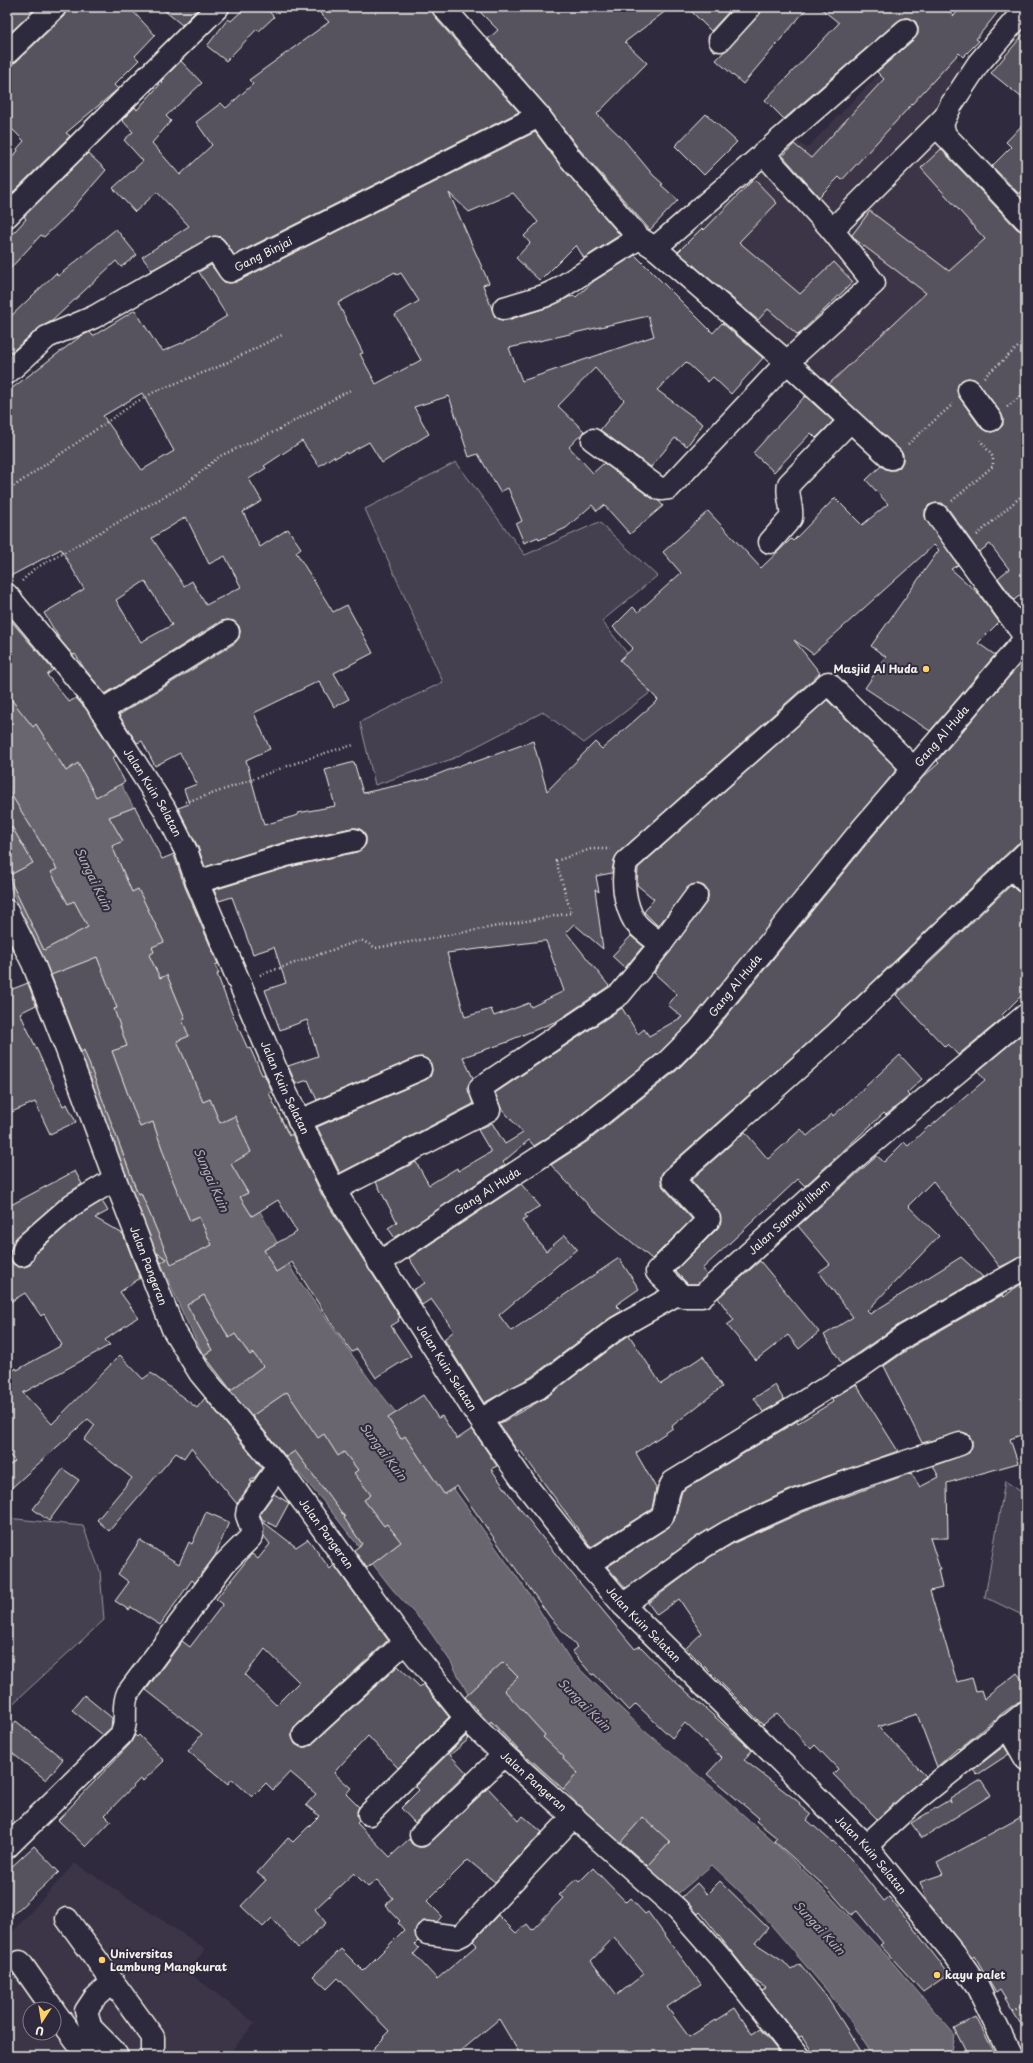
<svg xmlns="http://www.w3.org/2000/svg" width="1033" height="2063" font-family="'Playpen Sans',sans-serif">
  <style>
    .built { fill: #3b3647; fill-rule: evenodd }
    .green { fill: #454050; stroke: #9c989c }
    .water { fill: #6a6670; stroke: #a19ea0 }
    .building { fill: #56525f; stroke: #f4f1e8; fill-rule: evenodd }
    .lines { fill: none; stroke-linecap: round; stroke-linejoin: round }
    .minor-casing { stroke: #f4f1e8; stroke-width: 25 }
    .path { stroke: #f4f1e8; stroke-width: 2.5; stroke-dasharray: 1 3; stroke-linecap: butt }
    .minor { stroke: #2f2a3d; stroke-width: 22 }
    .poi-dot { fill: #ffd166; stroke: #2f2a3d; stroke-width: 1.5 }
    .labels { text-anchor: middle; stroke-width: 4; stroke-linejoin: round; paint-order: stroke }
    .street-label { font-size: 11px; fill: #f4f1e8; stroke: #2f2a3d }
    .poi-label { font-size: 11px; font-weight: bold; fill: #f4f1e8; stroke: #2f2a3d; text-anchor: start }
    .water-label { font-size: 12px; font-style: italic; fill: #b6b2b2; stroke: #2f2a3d }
  </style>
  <rect width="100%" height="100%" fill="#2f2a3d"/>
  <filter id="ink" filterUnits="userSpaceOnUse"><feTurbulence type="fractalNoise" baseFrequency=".025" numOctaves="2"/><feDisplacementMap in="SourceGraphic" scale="8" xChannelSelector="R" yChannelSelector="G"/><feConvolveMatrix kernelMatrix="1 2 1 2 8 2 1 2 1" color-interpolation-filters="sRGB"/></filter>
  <g filter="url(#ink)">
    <path class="built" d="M923,29l40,34 -33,61 96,107v26l-173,161 -185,-160 119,-124 20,14z
      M75,1863l131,86 -19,22 68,52 -28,33h-220v-118zM30,2009h24v24h-24z"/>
    <path class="green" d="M456,462l69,93 74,-33 58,54 -55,45 53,68 -71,54 -41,-31 -91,47 -77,26 -15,-63 83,-40 -78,-173z
      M1005,1481l21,14v115l-4,5 -37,-18z
      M7,1518l76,8 17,45 4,49 -97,89z"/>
    <path class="water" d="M7,635l85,96 42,77 101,219 62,122 -41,55 39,71 75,105 56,70 106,148 39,63 76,72 64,53 65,58 53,51 57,60 69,80 -4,21h-78l-24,-37 -25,-32 -71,-83 -41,-39 -38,32 -86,-79 -20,-25 -56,-47 -22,-25 -22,-27 -17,-32 -25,-36 -33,-36 -70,-89 -82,-95 -35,-46 -21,-42 -71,-162 -107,-278z"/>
    <path class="building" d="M7,7h30l-30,29z
      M67,7h62l26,28 -20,21 4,4 -25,25 4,4 -52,44 4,3 -63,62v-37l11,-10 -1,-2 7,-8 -17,-17v-59l9,-3 48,-46z
      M160,7h40l-18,18z
      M246,7h19l9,10 -15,14 -2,-2 -31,32 -19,-15 21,-27 3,2z
      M314,7h117l7,14 81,91 -285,143 -9,-14 -4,-4 -7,-1 -62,34 -10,-13 47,-31 -32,-34 -22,20 -22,-24 30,-27 -19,-21 9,-8 -11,-12 13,-13 2,3 25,-28 -1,-1 20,-20 21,22 -36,33 5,5 -19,22 28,32 32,-30 -16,-23 25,-19 5,5 27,-24 -4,-4 80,-58z
      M475,7h196l-46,35 22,21 -50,51 27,26 29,35 10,9 -2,1 17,15 -28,30 -71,-81 -31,-41 -60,-69 10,-9z
      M687,7h46l-22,24z
      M762,7h46l-65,77 -27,-24 43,-45z
      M819,7h125l10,9 7,-9h41l-26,32 3,2 -16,16 -4,-4 -117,127 -3,-3 -20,20 -36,-41 11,-12 17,14 73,-79 -7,-7 37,-33 4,-5v-6l-2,-6 -6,-4h-6l-6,3 -114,98 -19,-19 74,-77z
      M1026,31v70l-35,-28z
      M706,114l31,28 -33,33 -29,-29z
      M1026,121v66l-7,7 -27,-28 19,-19 -5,-5z
      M535,132l25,33 60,70 -36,23 -8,-13 -36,36 -24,-23 14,-15 -6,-7 14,-14 -25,-29 -44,19 -20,-19 40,90 -6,2 12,32 6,3h7l41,-13 20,-10 6,-1 1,1 18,-16 41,-26 78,78 9,-10 41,35 -32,36 -18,-17 -5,5 -22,-20 -29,28 46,34 -16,22 -12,-8 -24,29 -51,-37 24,-30 -29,-32 -37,38 26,25 -15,16 24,26 11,-10 46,34 9,4 4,5 -33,28 -26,-29 -7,6 -5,-6 -26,23 -27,12 -1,-3 -14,6 -8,-19 6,-3 -14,-33 -8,4 -22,-38 -9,3 -20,-61 -35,11 15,27 -47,29 -13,-21 -22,12 -1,-2 -11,6 -1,-2 -15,10 -17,-25 -38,25 2,2 -17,11 13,22 -19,11 17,35 28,-18 13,19 -5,4 37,60 14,-7 26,48 -39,20 15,26 -15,8 -15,-26 -65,32 16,36 -24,11 18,65 34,-10v-2l37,-7 -10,-36 29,-8 9,31 63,-14 45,-18 1,2 61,-22 14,50 48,-49 7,7 56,-49 -38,-40 13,-12 -20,-21 20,-20 5,5 43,-39 -18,-21 45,-41 53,57 30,-29 2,2 42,-43 27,27 26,-21 -22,-24 15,-14 8,4h6l5,-3 3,-6v-7l-74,-70 97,-91 -70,-53 -4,-5 18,-24 79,60 36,-32 -64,-71 20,-19 76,80 9,5v357l-12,9 -16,-22 11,-9 -19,-25 -11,8 -32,-45 -5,-4h-6l-7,2 -4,5v7l33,48 -7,4 27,24 21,29 -21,21 17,12 -65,76 -65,-43 21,-31 -15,-11 68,-96 -5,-5 -121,109 -19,-14 26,33 -202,180 -4,7 -2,13 -16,3 3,16 -4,-3 8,60 -29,-25 -8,8 43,54 -52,35 -49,20v1l-45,15 10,21 -5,10 5,16 -133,69 -23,-46 108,-47 5,-3 2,-6 -1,-7 -4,-5 -5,-2 -7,1 -98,42 -9,-20 -12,4 -8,-18 30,-10 -11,-36 -27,10 -15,-40 21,-7 -12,-36 -21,7 -21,-57 -13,4 -5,-11 75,-23 68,-15 5,-3 4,-5v-7l-3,-6 -5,-3h-7l-69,15 -77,24 -7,-20 -20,-39 11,-4 -5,-15 13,-5 -17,-31 -25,13 -13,-25 -5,2 -18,-28 116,-72 4,-5 1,-7 -1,-5 -5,-5 -7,-1 -6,1 -116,73 -21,-26 -9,-14 -2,1 -12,-14 -17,-28 40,-24 -23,-40 -54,29v-186l74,-56 9,-4 3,4 42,-26 24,38 1,-1 3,4 21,-9 43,-26 -28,-44 12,-7 13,17 5,1 7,-1zM395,272l2,3 4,-2 18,28 -24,14 26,45 -45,24 -16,-30 3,-1 -25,-50zM648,316l6,20 -132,45 -13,-33zM968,378l6,1 5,4 22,30 2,5v7l-5,5 -6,2 -6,-1 -5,-3 -22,-31 -2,-6 1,-6 4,-5zM142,393l32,58 -32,19 -39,-54zM186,517l23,47 16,-8 16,31 -35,18 -14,-24 -8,5 -32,-48zM145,581l27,44 -31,17 -25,-42zM542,941h4l18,50 -33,16 -2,-4 -35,13 -3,-7 -26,8 -18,-64z
      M88,153l18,17 -39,45 -23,22 -3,-2 -34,37v-32l19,-21 -2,-3z
      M754,179l23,24 -38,39 61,52 34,-32 19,20 -55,53 -30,-26 -10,11 -80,-68 24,-24 2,2z
      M116,229l21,26 -16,12 -5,-6 -64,60 -13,7 -32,28v-36l49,-47 2,3z
      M805,396l28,25 -17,17 -5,-5 -37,39 -21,-19z
      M7,616l46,54 -6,5 22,27 7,-4 10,11 30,47 -4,2 13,24 -29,15 -18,-34 -12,8 -30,-47 -3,3 -26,-33z
      M1026,657v184l-9,3 -190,182 -163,144 -3,5v6l2,6 29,32 -40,40 -61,-51 -40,-43 37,-24 88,-70 32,-32 165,-203 49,-58 17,-15 -2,-2z
      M827,700l70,69 -207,253 -30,30 -87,69 -39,25 -5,-6 -26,22 2,3 -110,73 -7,-10 9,-6 -21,-40 40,-20 13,23 28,-17 1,3 33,-19 -13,-22 14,-7 13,21 18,-11 -22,-25 -6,-15 127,-85 16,26 6,-5 5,7 33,-19 -14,-12 9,-11 -23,-21 52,-70 2,-5v-7l-4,-5 -6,-2 -7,1 -33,41 -14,-14 10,-13 -17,-14 1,-17z
      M7,788l50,81 -6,3 17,32 6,-3 14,26 -44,23 -36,-74 25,-13 -21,-36 -5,4z
      M135,807l27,52 12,-5 1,4 10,29 33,77 -3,1 4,9h-2l16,42 15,33 2,-1 12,27 2,-1 8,18 -3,1 20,43 3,-2 31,63 77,120 -2,2 1,2 -8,5 20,30 -35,22 -19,-29 -5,3 -23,-32 -37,-58 -16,10 -12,-22 33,-18 -19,-32 -26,16 -12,-19 8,-4 -17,-29 20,-12 -16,-36 -15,7 -10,-24 -7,3 -26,-61 12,-5 -7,-16 3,-2 -18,-43 -7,3 -11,-23 5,-3 -2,-5 12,-5 -26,-53 -6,3 -20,-46 11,-5 -14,-24z
      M1011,885l6,6 9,3v97l-24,24 2,2 -46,38 -10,-11 -3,3 -49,-52z
      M631,936l12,10 -18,22 -13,-12z
      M97,957l20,51 -3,1 13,37 -15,5 28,76 13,-5 20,59 17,40 9,-4 13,28 -41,19 -30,-71 -3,1 -54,-144 -3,2 -30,-77z
      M7,982l3,8 18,-7 8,22 -16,8 43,93 4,-2 9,18 -26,12 -15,-32 -28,12z
      M1021,1035l5,6v214l-26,12 -67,-86 -25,25 31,30 -72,75 3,3 91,-57 22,20 -83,47 -58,40 -18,-29 29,-18 -34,-45 11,-8 -32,-38 79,-70 7,6 20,-20 4,4 21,-20 1,1 55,-47 -7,-9z
      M900,1055l22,24 -15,14 2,3 -23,19 -2,-2 -79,73 -7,-7 -96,90 5,6 -10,9h-9l-13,-13 43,-43 3,-6 -3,-11 -27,-31 54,-48 23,27 33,-30 6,7 25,-22 1,2z
      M75,1171l7,13 -18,12 -47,41 -7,14v7l3,6 5,3h6l6,-2 6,-12 43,-38 23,-14 6,10 -13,7 28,16 17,44 -20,14 18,25 -33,23 5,5 -87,48 29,31 68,-69 23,24 8,-6 46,35 8,-10 57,70 -7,9 -5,4 2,1 -15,22 -46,-56 -7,10 -8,-5 -67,78 -12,-11 35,-42 -48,-38 11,-15 -7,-6 -81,73v-25l8,-6 -8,-8v-77l9,-8 1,2 45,-25 -18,-31 -3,2 -16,-23 -18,11v-97z
      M521,1184l19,22 -15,9 2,3 -5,3 24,30 19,-16 12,14 -78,66 12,16 108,-73 20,31 -23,16 6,6 -12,7 -79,59 -47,26 -40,-64 10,-8 -23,-32 -9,6 -9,-15 12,-7 -16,-25z
      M157,1253l10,6 -6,4z
      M760,1261l59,71 -20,17 -11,-14 -32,25 -29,-35 7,-5 -16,-22z
      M1026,1281v152l-16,6 8,24 -71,20 1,55h-18l10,31h-2l4,19 -12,3 27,91 15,-4 4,13 5,-1 3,9 33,-26 9,11v16l-8,2 -18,13 -41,34 -1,-1 -21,19 -20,-53 -39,13 48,49 -49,43 -44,-45 5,-5 -23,-24 -4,4 -34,-36 -14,12 -77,-77 16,-15 -23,-34 -22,16 -9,-12 62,-46 24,-14 69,-31 108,-39 9,14 19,-10 -6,-11 36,-13 3,-7v-6l-4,-6 -6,-2 -40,11 -38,-77 29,-20 89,-51 2,2 11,-9z
      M204,1295l25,43 6,-4 15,21 3,-2 10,13 -32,24 -27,-35 8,-5 -25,-45z
      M629,1335l32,49 42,-28 19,31 -50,39 1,2 -37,25 20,35 -4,21 -61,38 -58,-79 -13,-18 -2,2 -19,-28 46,-26z
      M856,1384l42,67 -104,37 -71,33 -27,16 -70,51 -19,-21 62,-40 5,-6 8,-30 115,-70 1,2 35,-21 -1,-3z
      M775,1385l9,15 -21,12 -9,-14z
      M287,1392l31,46 6,-4 14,22 6,-4 14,18 -4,3 17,22 -7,5 20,26 3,-2 14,18 -34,26 -13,-18 8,-6 -18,-26 1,-1 -50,-66 -9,6 -34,-41z
      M423,1395l15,23 4,-2 15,23 15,-10 25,37 -6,3 23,32 35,45 86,103 5,-3 29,30 83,74 -8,10 56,43 -1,2 12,10 -4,5 25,22 1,-1 17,17 34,43 5,-4 60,77 -26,18 -43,-47 3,-2 -26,-32 -6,4 -22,-25 -55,-49 3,-3 -21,-17 3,-3 -52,-44 15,-16 -37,-35 -13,15 -36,-34 -7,7 -35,-37 -2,1 -20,-24 5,-4 -27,-30 -93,-131 -13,8 -39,-58 -4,3 -13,-21z
      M63,1469l16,11 -30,41 -16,-12z
      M274,1494l15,9 -13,24 -14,-8 -2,-5z
      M206,1512l23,10 -14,34 -20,27 -3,-3 -32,45 -29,-18 -2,3 -14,-9 14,-19 -11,-8 22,-34 39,24 10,-22 3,2z
      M262,1521l34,26 12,-8 22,30 4,-4 54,75 -92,86 -4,5v6l3,7 5,3h6l6,-3 86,-78 22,21 3,-3 26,33 -51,51 -30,-32 -30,32 -4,5 17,15 -5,6 13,13 -2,4 2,10 -2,2 33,34 19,-18 3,5 6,3h6l5,-3 59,-56 31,33 4,-5 19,16 -47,50 -27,-22 -41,41 15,15 -5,6 -14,-1 -6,5 -2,6 3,9 -3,3 4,4 -5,6 23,25 40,-34 -4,-4 25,-26 18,18 11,-9 5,6 31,-32 -4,-3 17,-16 3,3 14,-14 33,34 4,-4 15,16 3,-2 53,72 -34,23 22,30 46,-29 17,26 8,-5 19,23 -6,4h-252l-22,-37 -44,37h-89l18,-18 -1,-1 6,-6 -51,-53 -11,11 -14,-13 28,-27 22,22 41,-41 -6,-7 2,-2 -15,-16 8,-7 -16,-18 -9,7 -14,-14 -39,36 11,14 -28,25 -26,-30 -9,9 -22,-21 25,-26 -9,-7 31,-35 5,4 26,-26 -13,-11 10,-11 -26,-22 -17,18 -7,-7 -14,14 -20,-18 -4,5 -40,-33 14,-17 -56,-44 36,-49 8,6 33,-43 -7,-5 34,-43 2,-2 6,5 12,-15 -6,-8zM265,1649l34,33 -23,23 -31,-30zM614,1937l30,37 -27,21 -26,-34z
      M503,1662l15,15 -14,13 41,45 -2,2 21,20 -1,2 15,14 -15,16 -34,-31 -2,1 -4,-4 -32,-34 -2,2 -24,-26z
      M84,1695l28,23 -1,10 -8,7 -31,-25z
      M16,1721l47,38 -17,21 -39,-31v-17z
      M135,1735l2,2 2,-2 25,26 -21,20 -3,-2 -35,36 6,6 -25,26 -28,-27 72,-76z
      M466,1736l3,3 -19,16 17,18 -52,50 -14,-15 18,-18 -4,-4z
      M1004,1746l5,8 -32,21 -4,-5z
      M981,1780l10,15 -69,43 -11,-15 38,-23 2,3 -1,-4z
      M643,1817l27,25 -22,24 -27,-24z
      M1021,1817l5,10v206l-26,-43 -4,3 -22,-37 -2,2 -45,-57 -7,-19 23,-8 -6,-11z
      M34,1846l25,26 -52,48v-49z
      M720,1881l48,47 -13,15 29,19 7,8 9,-6 26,32 38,60h-49l-13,-20 -3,1 -37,-46 4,-3 -12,-8 -54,-68 -2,2 -16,-17 15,-14 10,11z
      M976,2017l20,39h-28l-14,-28z"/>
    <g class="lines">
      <g class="minor-casing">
        <g id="minor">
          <path d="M443,7l96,109 30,41 70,81 16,10 132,114 104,96"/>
          <path d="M1026,8l-48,56 -27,41 -9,19 3,11 81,85"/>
          <path d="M720,40l30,-33"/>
          <path d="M7,53l48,-46"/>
          <path d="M763,153l69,77 111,-111"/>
          <path d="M7,216l211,-209"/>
          <path d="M655,248l251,-218"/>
          <path d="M504,308l40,-12 11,-5 84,-53"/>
          <path id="s1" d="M7,373l40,-36 47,-20 121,-69 15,23 309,-155"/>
          <path d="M969,390l22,30"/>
          <path d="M593,440l64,47 4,2 8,-1 118,-126 87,-79 -42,-53"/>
          <path d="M770,542l21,-24c2,-12 -5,-22 -2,-34l61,-63"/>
          <path id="s2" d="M7,595l89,107 68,106 23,45 10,29 89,211 48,97 139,219 52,75 63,80 35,41 243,241 89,109 23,33 33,68"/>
          <path d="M101,711l127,-79"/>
          <path id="s3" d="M1026,853l-191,182 -162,144 36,40 -52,53 25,24h20l156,-141 168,-140"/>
          <path d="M1011,867l15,15"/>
          <path d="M197,882l89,-27 68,-15"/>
          <path id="s4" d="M7,911l26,52 33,84 49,132 58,150 27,44 78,94 127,175 61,76 38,37 173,154 46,52 75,95"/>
          <path d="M661,944l35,-48"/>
          <path d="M299,1121l121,-52"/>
          <path d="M334,1190l155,-80 -9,-22 140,-94 41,-50c-8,-6 -20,-14 -26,-22 -11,-18 -13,-41 -9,-60l202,-179 85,85"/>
          <path d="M22,1255l3,-9 47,-41 43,-26"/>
          <path id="s5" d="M379,1263l81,-54 120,-78 88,-70 31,-31 164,-202 163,-190 -89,-123"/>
          <path d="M481,1420l34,-21 23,-11 79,-60 62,-35"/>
          <path d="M588,1564l74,-47c5,-12 4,-25 11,-35l186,-114 47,-33 120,-68"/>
          <path d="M623,1605l80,-58 25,-15 70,-32 65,-24 97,-32"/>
          <path d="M1007,1726l19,33"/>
          <path d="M304,1735l101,-93"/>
          <path d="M369,1814l97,-96"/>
          <path d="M421,1835l83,-80"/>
          <path d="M866,1846l51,-47 109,-87"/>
          <path d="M7,1847l114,-112c8,-13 0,-28 7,-42l96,-129 27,-27 1,-8 -5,-14 1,-6 30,-42"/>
          <path d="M67,1919l86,118v19"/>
          <path d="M427,1933l30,4 6,-3 111,-118"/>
          <path d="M20,1962l33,47"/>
          <path d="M113,1982l-19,17 -8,12 5,17 21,21 5,7"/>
          <path d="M54,2011l34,45"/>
        </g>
      </g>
      <path class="path" d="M984,377l42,-37
        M1007,407l19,-15
        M908,444l45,-40
        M7,491l126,-87 23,-13 62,-24 66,-33
        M952,501l41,-35v-9l-13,-17
        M977,535l49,-43
        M22,581l12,-12 151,-84 35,-29 56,-25 74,-41
        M185,802c58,-16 111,-43 169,-57
        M260,975l101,-35 15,8 195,-35 -15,-52 35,-12h19
        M1013,2011l13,-6"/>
      <use href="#minor" class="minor"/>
    </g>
  </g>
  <g class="poi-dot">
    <circle cx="926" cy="669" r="4"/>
    <circle cx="102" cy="1960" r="4"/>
    <circle cx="937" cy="1975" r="4"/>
  </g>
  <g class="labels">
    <g class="street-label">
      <text dy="4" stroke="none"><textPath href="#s1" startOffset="309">Gang Binjai</textPath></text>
      <text dy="4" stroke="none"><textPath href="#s5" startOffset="778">Gang Al Huda</textPath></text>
      <text dy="4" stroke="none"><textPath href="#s2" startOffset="246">Jalan Kuin Selatan</textPath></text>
      <text dy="4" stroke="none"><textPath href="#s5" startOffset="454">Gang Al Huda</textPath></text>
      <text dy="4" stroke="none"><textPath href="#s2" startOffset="570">Jalan Kuin Selatan</textPath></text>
      <text dy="4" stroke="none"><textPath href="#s5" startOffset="130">Gang Al Huda</textPath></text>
      <text dy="4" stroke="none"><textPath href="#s3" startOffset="781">Jalan Samadi Ilham</textPath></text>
      <text dy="4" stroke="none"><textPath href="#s4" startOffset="382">Jalan Pangeran</textPath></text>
      <text dy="4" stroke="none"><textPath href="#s2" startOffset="894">Jalan Kuin Selatan</textPath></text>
      <text dy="4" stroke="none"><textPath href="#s4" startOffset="706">Jalan Pangeran</textPath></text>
      <text dy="4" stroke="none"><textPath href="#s2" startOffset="1218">Jalan Kuin Selatan</textPath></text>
      <text dy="4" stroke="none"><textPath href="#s4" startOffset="1030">Jalan Pangeran</textPath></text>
      <text dy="4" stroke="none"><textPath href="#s2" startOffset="1542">Jalan Kuin Selatan</textPath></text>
    </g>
    <g class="poi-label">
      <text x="918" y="673" text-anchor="end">Masjid Al Huda</text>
      <text x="110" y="1958">Universitas<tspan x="110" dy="13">Lambung Mangkurat</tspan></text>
      <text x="945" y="1979">kayu palet</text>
    </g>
    <g class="water-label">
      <text transform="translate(93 879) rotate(64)" y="4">Sungai Kuin</text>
      <text transform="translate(211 1180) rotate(66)" y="4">Sungai Kuin</text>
      <text transform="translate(383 1452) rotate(53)" y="4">Sungai Kuin</text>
      <text transform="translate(584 1705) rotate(45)" y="4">Sungai Kuin</text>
      <text transform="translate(819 1928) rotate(47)" y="4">Sungai Kuin</text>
    </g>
  </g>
  <rect width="1033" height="2063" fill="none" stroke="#2f2a3d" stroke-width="24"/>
  <rect x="12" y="12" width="1009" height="2039" fill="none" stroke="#f4f1e8" stroke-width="1.5" filter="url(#ink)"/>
  <g transform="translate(42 2021) rotate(192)"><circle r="19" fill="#2f2a3d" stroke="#7e7a81"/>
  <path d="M0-3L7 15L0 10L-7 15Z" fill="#ffd166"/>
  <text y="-6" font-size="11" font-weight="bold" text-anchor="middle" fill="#f4f1e8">U</text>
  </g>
</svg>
